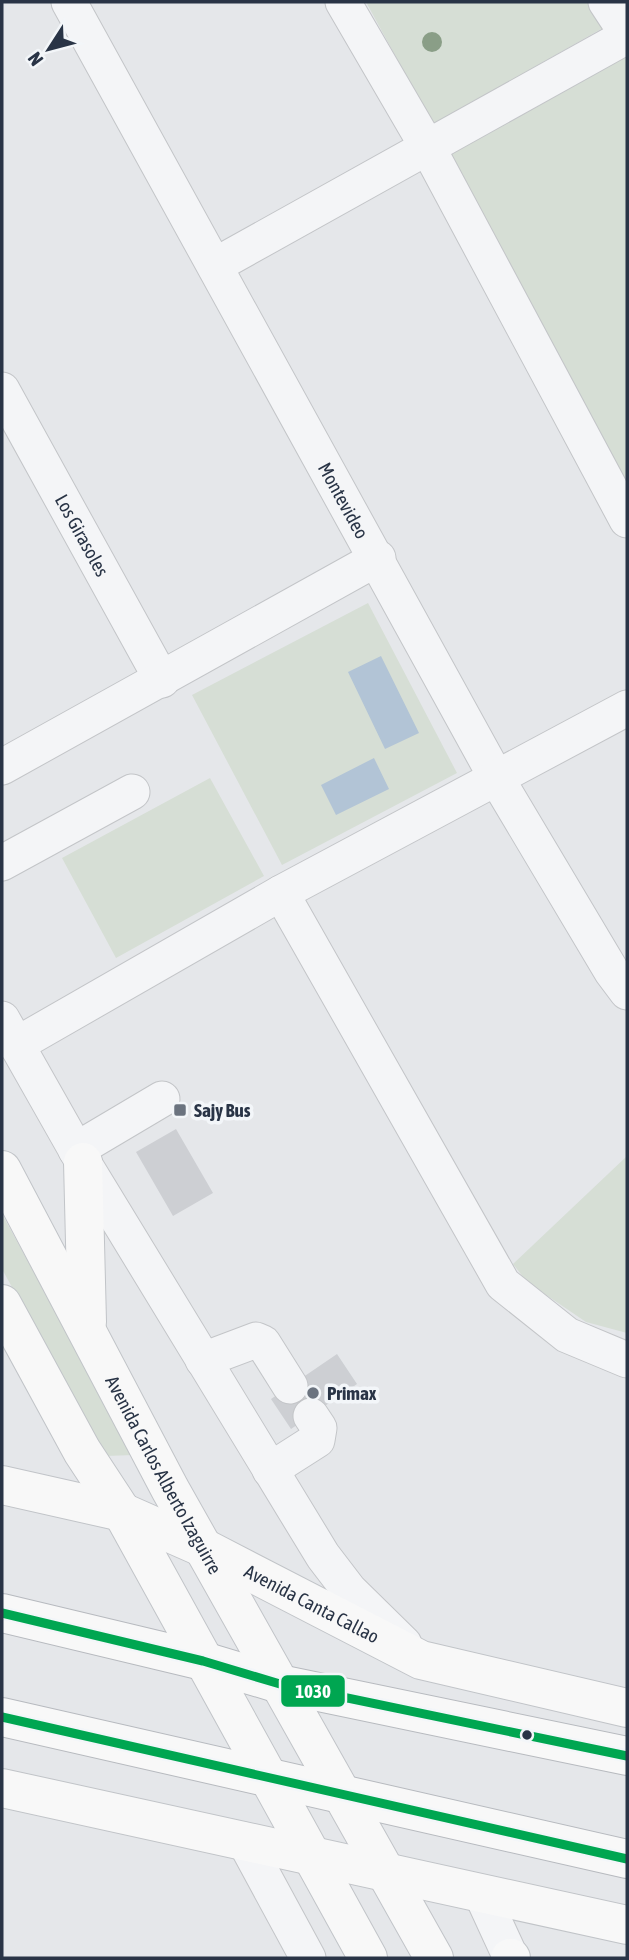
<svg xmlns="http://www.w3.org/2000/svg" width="629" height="1960" font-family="'Asap Condensed',sans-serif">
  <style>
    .green { fill: #d6ded5 }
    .water { fill: #b2c4d6 }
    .building { fill: #cdcfd3 }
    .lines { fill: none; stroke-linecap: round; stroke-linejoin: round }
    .minor-casing { stroke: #c3c5c8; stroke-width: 37 }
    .major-casing { stroke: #c1c4c8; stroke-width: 40 }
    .highway-casing { stroke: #b7babf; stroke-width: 40 }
    .minor { stroke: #f4f5f7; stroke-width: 35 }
    .major { stroke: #f8f8f8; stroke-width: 38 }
    .highway { stroke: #f8f8f8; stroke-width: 38 }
    .bus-1-casing { stroke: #f3f6f9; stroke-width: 14 }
    .bus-1 { stroke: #00a651; stroke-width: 9 }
    .tree { fill: #8a9e87 }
    .poi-dot { fill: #6b737f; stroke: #f3f6f9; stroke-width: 2.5 }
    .bus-dot { fill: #293446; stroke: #f3f6f9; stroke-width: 2.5 }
    .labels { text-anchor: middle; stroke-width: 7; stroke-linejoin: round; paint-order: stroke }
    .street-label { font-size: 19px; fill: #293446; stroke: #f3f6f9 }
    .poi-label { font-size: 19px; font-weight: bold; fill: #293446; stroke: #f3f6f9; text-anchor: start }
    .line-badge { stroke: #f3f6f9; stroke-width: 2.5 }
    .badge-label { font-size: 19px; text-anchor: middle; font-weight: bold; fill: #fff }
  </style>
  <rect width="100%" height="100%" fill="#e5e7ea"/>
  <path class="green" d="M366,2h227l15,23 -175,100z
    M627,52v438l-182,-335z
    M368,603l89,170 -175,92 -90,-170z
    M210,778l54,98 -148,82 -54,-100z
    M627,1156v177l-41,-11 -59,-40 -14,-18z
    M2,1214l132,241 -29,1 -103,-187z"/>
  <path class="water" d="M381,656l38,77 -34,16 -37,-77z
    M374,758l15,31 -53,26 -15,-30z"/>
  <path class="building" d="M176,1129l37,64 -40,23 -37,-64z
    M337,1354l20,30 -66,45 -20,-30z"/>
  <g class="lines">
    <g class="minor-casing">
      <g id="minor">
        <path id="s1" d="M69,2l428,777 115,193 15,20"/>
        <path d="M343,2l85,146 199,372"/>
        <path d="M606,2l21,32"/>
        <path d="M216,265l411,-229"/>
        <path id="s2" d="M2,390l160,290"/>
        <path d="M2,767l376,-209"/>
        <path d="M2,863l130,-71"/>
        <path d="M281,893l222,391 64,51 60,25"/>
        <path d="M2,1019l81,143 240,394 26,34 55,54"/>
        <path d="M16,1045l265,-152 346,-185"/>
        <path d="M76,1150l86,-51"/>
        <path d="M203,1360l53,-20 7,3 27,43"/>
        <path d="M270,1470l47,-30 2,-12 -8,-12"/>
        <path d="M244,1840l64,118"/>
        <path d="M482,1895l29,63"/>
      </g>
    </g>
    <g class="major-casing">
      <g id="major">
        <path d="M83,1162l4,160"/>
        <path id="s3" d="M2,1170l168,319 264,469"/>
        <path d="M2,1304l80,147 40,61 246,446"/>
        <path id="s4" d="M2,1485l120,27 84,37 215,111 206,48"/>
        <path d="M2,1788l625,137"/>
        <path d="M510,1958h1"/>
      </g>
    </g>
    <g class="highway-casing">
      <path id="highway" d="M2,1613l201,48 77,23 347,72
        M2,1717l625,142"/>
    </g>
    <use href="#minor" class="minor"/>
    <use href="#major" class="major"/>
    <use href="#highway" class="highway"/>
    <g class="bus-1-casing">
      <path id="bus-1" d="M2,1613l201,48 77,23 347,72
        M2,1717l625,142"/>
    </g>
    <use href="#bus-1" class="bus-1"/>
  </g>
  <circle class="tree" cx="432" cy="42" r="10"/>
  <g class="poi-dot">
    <rect x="173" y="1103" width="14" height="14" rx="3.5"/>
    <circle cx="313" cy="1393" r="7"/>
  </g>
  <circle class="bus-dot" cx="527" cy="1735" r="6"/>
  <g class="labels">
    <g class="street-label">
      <text dy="7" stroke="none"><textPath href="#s1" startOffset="569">Montevideo</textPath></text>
      <text dy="7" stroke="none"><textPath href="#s2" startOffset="166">Los Girasoles</textPath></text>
      <text dy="7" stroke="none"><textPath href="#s3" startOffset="345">Avenida Carlos Alberto Izaguirre</textPath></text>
      <text dy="7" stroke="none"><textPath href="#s4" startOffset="334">Avenida Canta Callao</textPath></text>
    </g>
    <g class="poi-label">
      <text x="194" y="1117">Sajy Bus</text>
      <text x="327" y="1400">Primax</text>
    </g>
  </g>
  <rect class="line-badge" x="280" y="1674" width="66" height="34" rx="7" fill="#00a651"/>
  <g class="badge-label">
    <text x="313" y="1698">1030</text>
  </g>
  <rect width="629" height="1960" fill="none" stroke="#293446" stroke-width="7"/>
  <g transform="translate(49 49) rotate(234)" stroke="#f3f6f9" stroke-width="5" paint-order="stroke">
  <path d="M0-5L12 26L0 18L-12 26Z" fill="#293446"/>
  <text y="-10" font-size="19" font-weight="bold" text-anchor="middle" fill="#293446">N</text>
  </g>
</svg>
